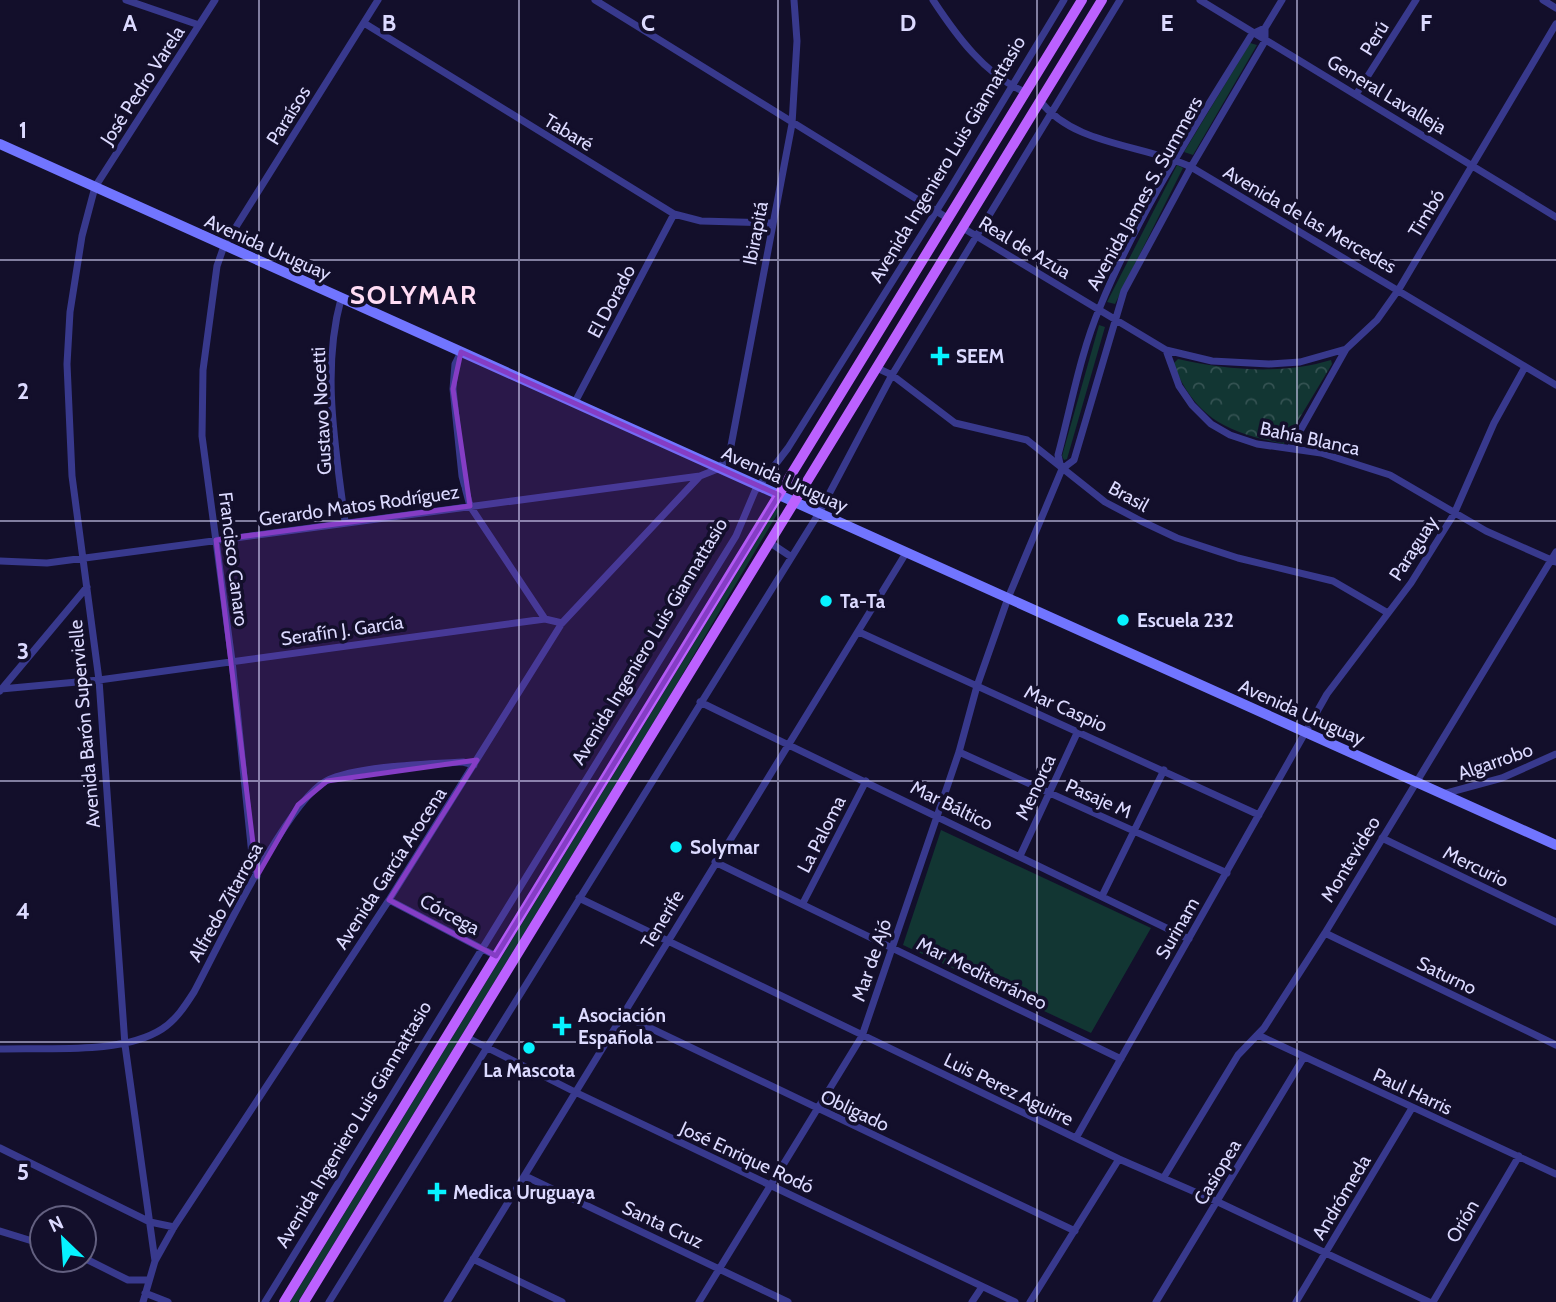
<svg xmlns="http://www.w3.org/2000/svg" width="1556" height="1302" font-family="Cabin,sans-serif">
  <style>
    .green { fill: #123633 }
    .forest { fill: url(#forest-crowns) }
    .lines { fill: none; stroke-linecap: round; stroke-linejoin: round }
    .street { stroke: #38398d; stroke-width: 7 }
    .secondary { stroke: #7175ff; stroke-width: 10 }
    .primary { stroke: #bc61ff; stroke-width: 10 }
    .marked { fill: #853dc5; fill-opacity: 0.2; stroke: #853dc5; stroke-width: 5; stroke-linejoin: round }
    .grid { fill: none; stroke: #dcdaff; stroke-width: 2; stroke-opacity: 0.55 }
    .poi-dot { fill: #06f3ff; stroke: #130f2b; stroke-width: 2.5 }
    .labels { text-anchor: middle; stroke-width: 7; stroke-linejoin: round; paint-order: stroke }
    .street-label { font-size: 19px; fill: #dcdaff; stroke: #130f2b }
    .poi-label { font-size: 19px; font-weight: bold; fill: #dcdaff; stroke: #130f2b; text-anchor: start }
    .district-label { font-size: 26px; font-weight: bold; letter-spacing: 2px; fill: #ffdcf4; stroke: #130f2b }
    .grid-label { font-size: 23px; text-anchor: middle; font-weight: bold; fill: #dcdaff; stroke: #130f2b; stroke-width: 7; stroke-linejoin: round; paint-order: stroke }
  </style>
  <defs>
    <pattern id="forest-crowns" width="20" height="18" patternUnits="userSpaceOnUse" patternTransform="scale(1.75)"><rect width="20" height="18" fill="#123633"/><path d="M2 6a3 3 0 1 1 6 0M12 15a3 3 0 1 1 6 0" fill="none" stroke="#345252"/></pattern>
  </defs>
  <rect width="100%" height="100%" fill="#130f2b"/>
  <path class="green" d="M1250,43l7,2 -64,110 -9,-3z
    M1177,165l6,3 -68,136 -8,-2z
    M1099,325l6,2 -38,132 -3,1 -2,-4z
    M776,509l3,2 -110,186 -371,605h-8z
    M941,830l210,98 -60,105 -188,-88z"/>
  <path class="forest" d="M1178,359c49,11 104,16 153,1l1,4 -48,80c-57,-12 -87,-24 -111,-80z"/>
  <g class="lines">
    <path class="street" d="M126,0l73,25
      M595,0l354,219
      M933,0c23,35 52,75 92,92
      M1200,0l356,217
      M1543,0l13,8
      M364,23l310,191 27,7 72,2
      M1357,93l59,-93
      M1040,101c35,45 103,43 151,66l365,218
      M963,228l203,122 46,11 57,3 31,-2 46,-13
      M341,299c-20,73 -5,150 4,223
      M1166,350l13,36 13,19 19,19 19,11 27,9 64,9 69,22 96,56 70,31
      M461,352l-6,12 -2,25 9,87 8,30 75,113
      M877,368l15,7 63,48 72,17 78,62 36,19 36,17 61,20 95,23 55,32
      M575,402l99,-188
      M1291,447l55,-98 31,-29 22,-31 157,-265
      M1061,468l-3,-13c13,-48 22,-101 42,-148 39,-96 98,-185 152,-273l13,-6
      M769,542l21,14
      M0,561l47,2 38,-5 615,-82 20,-8 10,-17 62,-327 5,-83 -3,-41
      M859,632l400,183
      M1,689l98,-9 446,-61 17,4
      M0,691l87,-104
      M700,702l489,237
      M959,752l268,121
      M1443,794l59,-16 54,-24
      M1382,838l174,84
      M1020,856l58,-125
      M715,862l406,197
      M257,876l-5,-21 -20,-194 -30,-225 1,-66 14,-104 7,-20 154,-246
      M1102,896l62,-126
      M579,898l540,261 99,43 211,100
      M389,900l107,56
      M803,903l63,-122
      M1325,933l231,112
      M623,1015l452,216
      M1258,1035l298,139
      M466,1037l109,55 440,210
      M0,1049c47,-2 122,6 162,-20 14,-9 23,-23 32,-37 24,-45 93,-191 132,-211 30,-15 101,-17 137,-19l11,3
      M1076,1138l251,-444 84,-111 43,-69 40,-91 31,-56
      M0,1148l150,74 24,5
      M525,1176l263,126
      M1164,1177l74,-122 26,-27 61,-95 231,-381
      M0,1231l42,13
      M84,1258l44,22h20
      M473,1259l89,43
      M155,1261l-30,-216 -26,-365 -27,-204 -5,-112 3,-52 12,-76 13,-49 120,-187
      M145,1293l23,9
      M143,1302l12,-41 19,-34 215,-327 173,-277 137,-146
      M265,1302l471,-766 19,-45 33,-43 159,-254 117,-194
      M329,1302l490,-789 73,-138 228,-375
      M447,1302l459,-749
      M699,1302l163,-266 97,-284 18,-66 31,-88 54,-129 12,-9 50,-169 67,-124 74,-126v-13l17,-28
      M972,1302l10,-15
      M1030,1302l89,-143
      M1156,1302l148,-245
      M1296,1302l116,-194
      M1433,1302l86,-146"/>
    <path class="secondary" d="M0,144l1556,701"/>
    <path class="primary" d="M284,1302l798,-1302
      M304,1302l798,-1302"/>
  </g>
  <path class="marked" d="M461,352l318,143 -283,461 -107,-56 88,-140 -150,21 -29,24 -41,71 -41,-336 254,-34 -17,-117z"/>
  <path class="grid" d="M259,0v1302M519,0v1302M778,0v1302M1037,0v1302M1297,0v1302M0,260h1556M0,521h1556M0,781h1556M0,1042h1556"/>
  <g class="poi-dot">
    <path d="M936.5 345.5h7v7h7v7h-7v7h-7v-7h-7v-7h7z"/>
    <circle cx="826" cy="601" r="7"/>
    <circle cx="1123" cy="620" r="7"/>
    <circle cx="676" cy="847" r="7"/>
    <path d="M558.5 1015.5h7v7h7v7h-7v7h-7v-7h-7v-7h7z"/>
    <circle cx="529" cy="1048" r="7"/>
    <path d="M433.5 1181.5h7v7h7v7h-7v7h-7v-7h-7v-7h7z"/>
  </g>
  <g class="labels">
    <g class="street-label">
      <text transform="translate(1374 38) rotate(-58)" y="7">Perú</text>
      <text transform="translate(142 85) rotate(-57)" y="7">José Pedro Varela</text>
      <text transform="translate(1387 94) rotate(31)" y="7">General Lavalleja</text>
      <text transform="translate(288 115) rotate(-58)" y="7">Paraísos</text>
      <text transform="translate(569 132) rotate(31)" y="7">Tabaré</text>
      <text transform="translate(947 159) rotate(-59)" y="7">Avenida Ingeniero Luis Giannattasio</text>
      <text transform="translate(1144 193) rotate(-61)" y="7">Avenida James S. Summers</text>
      <text transform="translate(1426 213) rotate(-59)" y="7">Timbó</text>
      <text transform="translate(1310 219) rotate(30)" y="7">Avenida de las Mercedes</text>
      <text transform="translate(755 233) rotate(-79)" y="7">Ibirapitá</text>
      <text transform="translate(268 247) rotate(24)" y="7">Avenida Uruguay</text>
      <text transform="translate(1025 247) rotate(31)" y="7">Real de Azua</text>
      <text transform="translate(611 301) rotate(-62)" y="7">El Dorado</text>
      <text transform="translate(321 411) rotate(-93)" y="7">Gustavo Nocetti</text>
      <text transform="translate(1310 438) rotate(12)" y="7">Bahía Blanca</text>
      <text transform="translate(785 479) rotate(24)" y="7">Avenida Uruguay</text>
      <text transform="translate(1129 496) rotate(29)" y="7">Brasil</text>
      <text transform="translate(359 505) rotate(-8)" y="7">Gerardo Matos Rodríguez</text>
      <text transform="translate(1413 548) rotate(-57)" y="7">Paraguay</text>
      <text transform="translate(234 559) rotate(83)" y="7">Francisco Canaro</text>
      <text transform="translate(342 630) rotate(-8)" y="7">Serafín J. García</text>
      <text transform="translate(649 641) rotate(-59)" y="7">Avenida Ingeniero Luis Giannattasio</text>
      <text transform="translate(1066 708) rotate(24)" y="7">Mar Caspio</text>
      <text transform="translate(1302 712) rotate(24)" y="7">Avenida Uruguay</text>
      <text transform="translate(84 724) rotate(-95)" y="7">Avenida Barón Supervielle</text>
      <text transform="translate(1495 761) rotate(-19)" y="7">Algarrobo</text>
      <text transform="translate(1035 787) rotate(-65)" y="7">Menorca</text>
      <text transform="translate(1099 798) rotate(24)" y="7">Pasaje M</text>
      <text transform="translate(952 805) rotate(26)" y="7">Mar Báltico</text>
      <text transform="translate(821 834) rotate(-63)" y="7">La Paloma</text>
      <text transform="translate(1350 859) rotate(-59)" y="7">Montevideo</text>
      <text transform="translate(1476 866) rotate(26)" y="7">Mercurio</text>
      <text transform="translate(390 868) rotate(-57)" y="7">Avenida García Arocena</text>
      <text transform="translate(225 902) rotate(-61)" y="7">Alfredo Zitarrosa</text>
      <text transform="translate(450 914) rotate(28)" y="7">Córcega</text>
      <text transform="translate(662 919) rotate(-59)" y="7">Tenerife</text>
      <text transform="translate(1177 928) rotate(-60)" y="7">Surinam</text>
      <text transform="translate(871 960) rotate(-71)" y="7">Mar de Ajó</text>
      <text transform="translate(982 973) rotate(26)" y="7">Mar Mediterráneo</text>
      <text transform="translate(1447 975) rotate(26)" y="7">Saturno</text>
      <text transform="translate(1009 1089) rotate(26)" y="7">Luis Perez Aguirre</text>
      <text transform="translate(1413 1091) rotate(25)" y="7">Paul Harris</text>
      <text transform="translate(855 1110) rotate(25)" y="7">Obligado</text>
      <text transform="translate(353 1124) rotate(-59)" y="7">Avenida Ingeniero Luis Giannattasio</text>
      <text transform="translate(747 1157) rotate(25)" y="7">José Enrique Rodó</text>
      <text transform="translate(1217 1172) rotate(-59)" y="7">Casiopea</text>
      <text transform="translate(1341 1197) rotate(-59)" y="7">Andrómeda</text>
      <text transform="translate(1462 1221) rotate(-60)" y="7">Orión</text>
      <text transform="translate(663 1224) rotate(25)" y="7">Santa Cruz</text>
    </g>
    <g class="poi-label">
      <text x="956" y="363">SEEM</text>
      <text x="840" y="608">Ta-Ta</text>
      <text x="1137" y="627">Escuela 232</text>
      <text x="690" y="854">Solymar</text>
      <text x="578" y="1022">Asociación<tspan x="578" dy="22">Española</tspan></text>
      <text x="529" y="1077" text-anchor="middle">La Mascota</text>
      <text x="453" y="1199">Medica Uruguaya</text>
    </g>
    <g class="district-label">
      <text x="414" y="304">SOLYMAR</text>
    </g>
  </g>
  <g class="grid-label">
    <text x="130" y="31">A</text>
    <text x="389" y="31">B</text>
    <text x="648" y="31">C</text>
    <text x="908" y="31">D</text>
    <text x="1167" y="31">E</text>
    <text x="1426" y="31">F</text>
    <text x="23" y="138">1</text>
    <text x="23" y="399">2</text>
    <text x="23" y="659">3</text>
    <text x="23" y="919">4</text>
    <text x="23" y="1180">5</text>
  </g>
  <g transform="translate(63 1239) rotate(335)"><circle r="33" fill="#130f2b" stroke="#636080" stroke-width="2"/>
  <path d="M0-5L12 26L0 18L-12 26Z" fill="#06f3ff"/>
  <text y="-10" font-size="19" font-weight="bold" text-anchor="middle" fill="#dcdaff">N</text>
  </g>
</svg>
